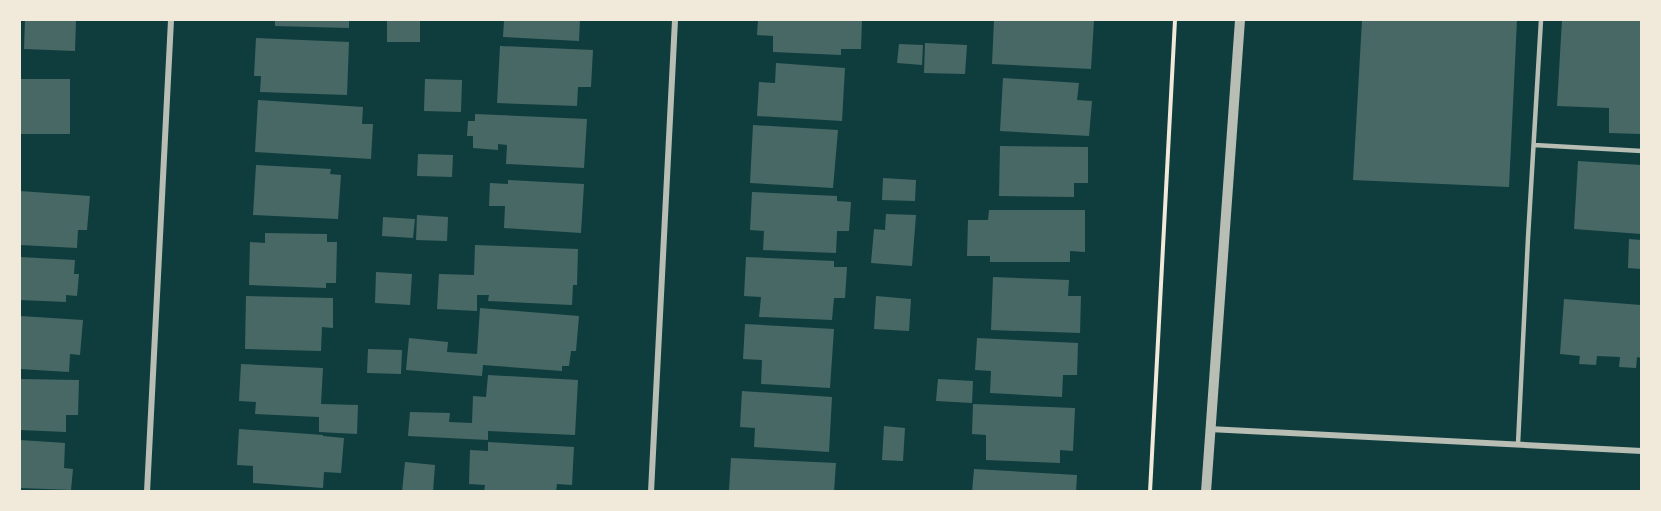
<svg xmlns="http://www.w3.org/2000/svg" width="1661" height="511" font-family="'Crimson Pro',serif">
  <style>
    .building { fill: #486865 }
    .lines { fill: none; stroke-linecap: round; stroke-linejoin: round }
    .path { stroke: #f1e9da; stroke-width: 4 }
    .service { stroke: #b8beb3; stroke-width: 4.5 }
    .minor { stroke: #b8beb3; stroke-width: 6 }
    .tertiary { stroke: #b8beb3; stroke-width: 10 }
  </style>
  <rect width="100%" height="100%" fill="#0f3d3e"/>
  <path class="building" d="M25,20h51l-1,31 -51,-2z
    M275,20h74v8l-74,-2z
    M387,20h33v22h-33z
    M504,20h76l-1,21 -76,-4z
    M758,20h104l-1,29h-20v6l-68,-3v-16l-16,-1z
    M994,20h100l-3,49 -99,-5z
    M1362,20h155l-8,167 -156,-7z
    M1562,20h79v114l-32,-1v-25l-52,-2z
    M256,38l93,4 -2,53 -87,-3 1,-16h-7z
    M925,43l42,2 -2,29 -41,-1z
    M899,44l24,1 -1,20 -25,-2z
    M500,46l93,4 -2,37h-13l-1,19 -80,-3z
    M776,63l69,5 -3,53 -85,-5 2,-34 16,1z
    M1003,78l76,5 -2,17 15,1 -3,35 -89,-5z
    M20,79h50v55h-50z
    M425,79l37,1 -1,32 -37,-1z
    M258,100l105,7 -1,17h11l-2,35 -116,-7z
    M475,114l112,5 -3,49 -78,-4 1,-19 -9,-1v6l-25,-2v-12h-6l1,-15h7z
    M753,125l85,5 -5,58 -83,-5z
    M1000,146l88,1v36h-14v14l-75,-1z
    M418,154l35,1 -1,22 -35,-1z
    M1578,161l63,4v69l-67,-5z
    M256,165l75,4 -1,5 11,1 -3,44 -85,-4z
    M883,178l33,2 -1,21 -33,-1z
    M508,180l76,4 -3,49 -77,-5 1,-22h-16l1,-23 18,1z
    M20,191l70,5 -3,34h-9l-1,18 -57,-3z
    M752,192l85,4v5l14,1 -2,29h-12l-1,22 -73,-3 1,-19 -14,-1z
    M989,210h96v42l-15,-1v11h-80v-6h-23l1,-36h20z
    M886,214l30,1 -4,51 -41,-3 3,-34 11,1z
    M417,215l31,2 -1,24 -31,-1z
    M383,217l32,2 -2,19 -31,-2z
    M265,233l62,1v8h10l-1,41h-10v5l-77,-3 1,-43 15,1z
    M1629,239l12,1v29l-13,-1z
    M475,245l103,4 -1,36h-4l-1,20 -84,-4 1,-6h-12v16l-40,-2 2,-35 35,1z
    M20,257l55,3 -1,14h5l-2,22 -11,-1v7l-46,-2z
    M746,257l88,4v6h13l-2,31h-11l-2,22 -73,-3 2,-20 -17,-1z
    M376,272l36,2 -2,31 -35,-2z
    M993,277l76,3 -1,16h13l-1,37 -89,-3z
    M246,296l87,2v30l-11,-1 -1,24 -76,-2z
    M876,296l35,3 -2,32 -35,-2z
    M1564,299l77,6v53l-4,-1 -1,11 -17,-1 1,-10 -23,-1 -1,9 -17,-1 1,-8 -20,-2z
    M480,308l99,8 -3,35h-5l-2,15h-7v5l-79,-6 -1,11 -76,-6 3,-32 39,4 -1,10 30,2z
    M20,316l63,4 -3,35 -10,-1 -1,18 -49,-3z
    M745,324l89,5 -4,59 -69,-4 1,-24 -19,-1z
    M977,338l101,5 -1,32h-14l-1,22 -72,-4 1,-22 -16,-1z
    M368,349l34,1 -1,24 -34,-1z
    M241,364l82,4 -2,36 37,1 -1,29 -38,-2v-15l-64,-3 1,-12 -17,-1z
    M488,375l90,5 -3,55 -87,-4v9l-80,-4 2,-24 40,1 -1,9 23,1 1,-27 13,1z
    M20,379l59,1 -1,35h-12v17l-46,-2z
    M938,379l35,2 -1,22 -36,-2z
    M742,391l90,6 -3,55 -75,-5 1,-19 -15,-1z
    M973,404l102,4 -2,43 -13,-1v13l-74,-3v-25l-14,-1z
    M884,426l21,2 -2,33 -21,-1z
    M239,429l84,6v1l21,2 -3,35 -17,-1 -1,16 -70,-5v-17l-16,-1z
    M20,440l45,3 -1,25 9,1 -2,21 -51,-2z
    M488,442l86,5 -2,38 -15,-1 -1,8h-72l1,-7 -16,-1 1,-34 18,1z
    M731,458l105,5 -2,29 -105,-2z
    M405,462l30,3 -2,27h-31z
    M974,469l103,6 -1,17h-104z"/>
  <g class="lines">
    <path class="path" d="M1150,492l25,-472"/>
    <path class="service" d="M1534,145l108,6
      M1518,444l10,-206 13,-218"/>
    <path class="minor" d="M1209,429l433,22
      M147,492l24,-472
      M651,492l24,-472"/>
    <path class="tertiary" d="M1206,492l34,-472"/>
  </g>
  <rect width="1661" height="511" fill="none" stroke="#f1e9da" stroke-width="42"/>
</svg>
